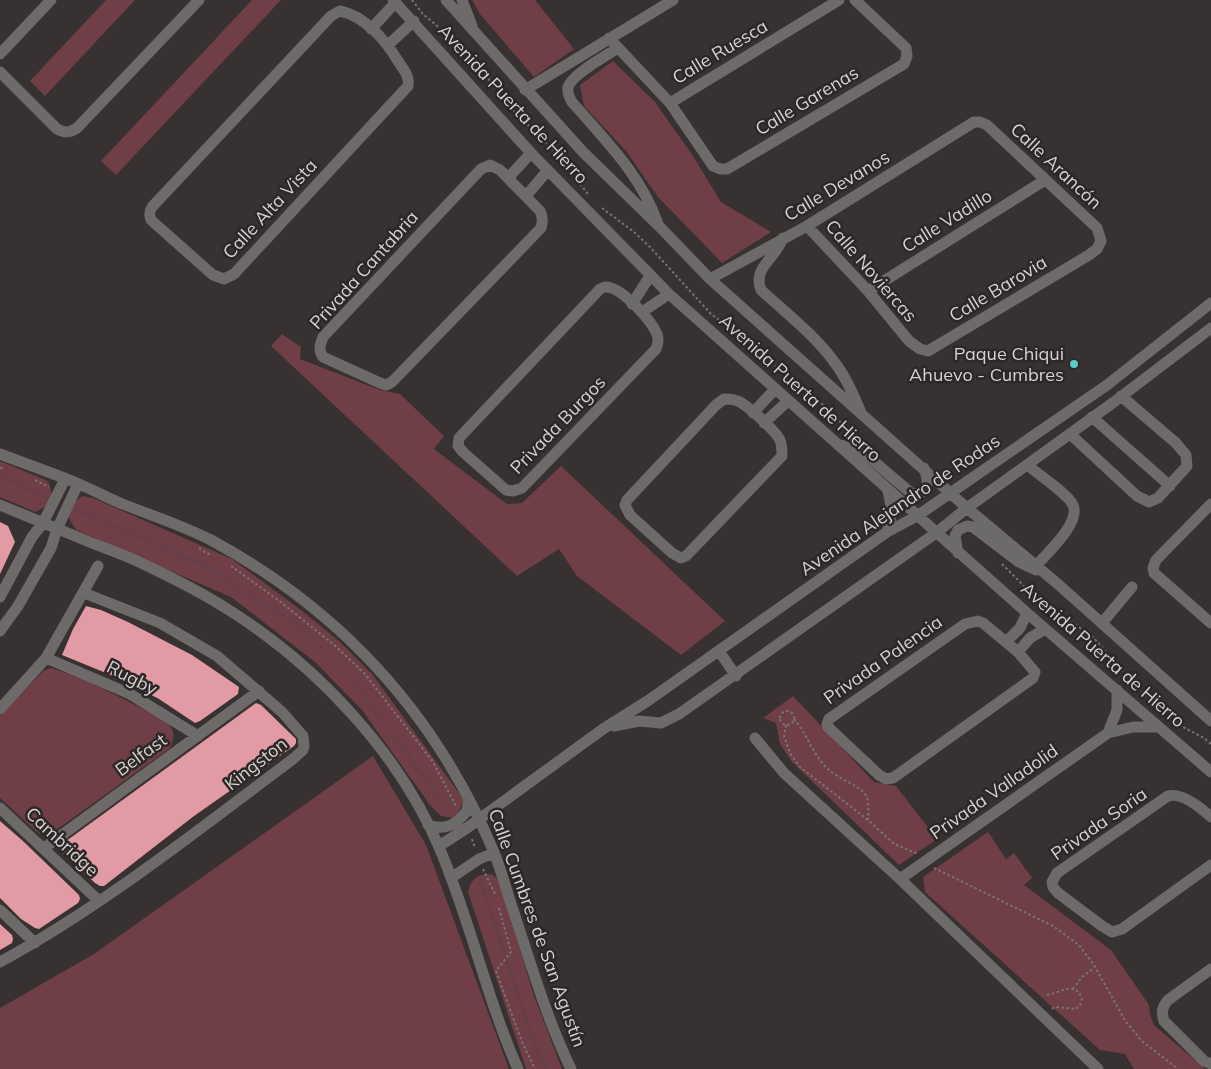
<svg xmlns="http://www.w3.org/2000/svg" width="1211" height="1069" font-family="Mulish,sans-serif">
  <style>
    .green { fill: #6f3e46 }
    .lines { fill: none; stroke-linecap: round; stroke-linejoin: round }
    .stream { stroke: #663f4a; stroke-width: 3 }
    .building { fill: #e29aa5 }
    .path { stroke: #797474; stroke-width: 2; stroke-dasharray: 2.5 2.5; stroke-linecap: butt }
    .minor { stroke: #6d6a6a; stroke-width: 11 }
    .poi-dot { fill: #54cdc6; stroke: #2d2727; stroke-width: 2 }
    .labels { text-anchor: middle; stroke-width: 5; stroke-linejoin: round; paint-order: stroke }
    .street-label { font-size: 18px; fill: #d6d2d2; stroke: #2d2727 }
    .poi-label { font-size: 18px; fill: #d6d2d2; stroke: #2d2727; text-anchor: end }
  </style>
  <rect width="100%" height="100%" fill="#373131"/>
  <path class="green" d="M106,0h29l-90,96 -15,-15z
    M252,0h29l-165,175 -15,-14z
    M472,0h63l39,49 -40,28 -54,-63z
    M613,61l42,41 38,54 28,46 50,30 -49,31 -64,-66 -32,-46 -42,-45 -4,-21z
    M282,334l19,13 -1,12 80,31 20,4 44,42 -10,13 73,55 15,-1 39,-37 164,155 -44,34 -104,-79 -18,-27 -42,27 -246,-230z
    M0,461l48,20c7,19 4,23 -13,31l-35,-15z
    M82,496l11,2 139,61 69,51 38,31 33,33 92,126 -8,18 -15,-2 -11,-11 -68,-95 -47,-48 -84,-65 -155,-67 -8,-13 6,-14z
    M51,668c31,9 67,28 96,43 7,4 18,9 23,15 6,7 3,15 0,22l-122,88 -10,-3 -38,-35v-82l43,-45z
    M793,696l81,86 22,4 41,53 -38,26 -107,-103 -12,-18 -4,-21 -13,-5z
    M373,756l53,89 83,224h-509v-61l94,-54z
    M988,832l18,27 8,-6 18,25 -8,7 87,65 38,55 1,9 4,11 51,44h-71l-9,-15 -25,-4 -175,-158 -2,-15z
    M487,874l6,1 6,5 34,113 29,76h-36l-58,-177c2,-10 7,-17 19,-18z"/>
  <g class="lines">
    <path class="stream" d="M0,476l47,21
      M71,507l137,60 43,29 50,31 51,51 92,127
      M480,880l52,159 14,30"/>
  </g>
  <path class="building" d="M0,522l8,4 7,16 -15,32z
    M86,606l15,4 27,12 64,33 47,32 -1,7 -38,27 -5,2 -36,-24 -36,-19 -61,-25 11,-26z
    M256,703l5,2 35,34v4l-2,3 -100,70 -90,70h-4l-5,-3 -34,-32 -1,-4 2,-3z
    M0,821l23,20 56,54 1,4 -2,4 -39,26 -4,-1 -14,-9 -21,-21z
    M0,924l12,11 1,4 -1,4 -12,7z"/>
  <g class="lines">
    <path class="path" d="M412,0l11,14 37,31 12,13 39,50 42,42 35,44
      M602,208l32,24 16,15 61,67 35,25 43,39 30,23 37,36
      M0,468l5,1
      M35,480l14,7
      M199,548l7,5 4,1
      M1002,564l31,31 60,42 44,50 30,28 16,12 21,11 7,6
      M231,566l47,34 55,44 32,30 68,88 24,46
      M780 718a7 7 0 1 1 14 0a7 7 0 1 1-14 0Z
      M794,719c14,16 19,37 35,51 10,9 29,15 36,24 5,7 3,18 3,26
      M786,725l-2,11 6,17 10,14 68,53 26,24 24,10
      M472,839l3,9
      M934,868l119,58 26,19 15,20 32,57 16,19 36,28
      M483,869l13,27
      M499,908l12,44 -15,19 26,71 13,27
      M1073,989l9,-12 12,-9
      M1047,995c13,-2 29,-15 35,4l-2,6 -4,4 -20,-2 -6,2"/>
    <path class="minor" d="M393,0l138,153 138,141 358,319 184,159
      M446,0l137,152 76,74 51,53 257,229 92,77 152,136
      M462,0l10,26
      M340,11c25,5 46,30 58,50 5,8 12,15 10,25l-174,188 -10,5 -11,-4 -62,-55c-2,-5 -2,-8 1,-13l179,-191z
      M371,29l25,-27
      M609,38l61,65 43,63 7,3h7l177,-105 3,-8 -1,-8 -51,-48
      M388,45l26,-24
      M618,48c-12,8 -46,26 -50,39 -1,6 1,10 4,15 34,39 69,73 86,122
      M0,54l51,-54
      M0,72l57,57c8,4 12,4 20,-1l122,-128
      M525,90l148,-90
      M670,103l169,-103
      M490,165l10,5 40,41c3,6 3,11 1,17l-149,154 -6,3 -6,-2 -57,-26c-5,-7 -3,-12 0,-20l158,-168z
      M508,178l23,-25
      M526,196l22,-26
      M783,238c-7,20 -31,30 -22,52 25,23 54,45 74,73 11,14 18,31 25,47
      M710,279l97,-53 167,-104h6l7,3 110,103 4,13 -4,8 -8,6 -161,96 -8,-2 -11,-8 -41,-50 -61,-65
      M605,287c16,-1 46,33 52,47 2,5 1,10 -1,15l-134,139 -9,3 -7,-1 -43,-38 -5,-6 1,-8 141,-149z
      M868,291l177,-111
      M632,304l18,-28
      M642,312l27,-18
      M724,399c6,0 11,0 16,3 10,6 35,28 40,38 2,5 2,11 2,16l-96,100 -5,2 -9,-5 -42,-38 -5,-10 2,-5 89,-95z
      M753,413l22,-24
      M1092,417l78,69
      M764,423l24,-22
      M1070,434l67,62 12,6 9,-4 29,-32 -1,-11 -10,-12 -55,-47
      M839,445l15,3 10,5 48,41c18,-1 17,-12 12,-26
      M0,454c26,10 53,19 79,30 14,6 27,13 41,19 30,12 62,22 91,37 131,71 224,173 282,310 7,17 12,34 17,51 19,56 35,114 61,168
      M1027,465c10,8 42,30 46,40 8,18 -26,48 -37,61
      M1211,504l-55,56 -3,8 1,5 57,50
      M0,505c29,12 58,24 87,36 17,7 35,13 52,21 32,15 64,31 93,50 86,55 167,141 207,235 31,72 47,150 79,222
      M887,532c5,-15 5,-26 1,-41
      M958,553l-3,-17 3,-6 9,-4 6,1 46,35 17,8
      M0,597l32,-60 11,-14 22,-44
      M978,621l5,2 35,29 17,20 -2,6 -140,100 -7,1 -7,-4 -51,-48 -1,-3 2,-5 136,-95z
      M1102,623l30,-36
      M0,631l18,-25 33,-58 6,-19 21,-45
      M1006,642l14,-14 7,-15
      M719,651l17,25
      M1018,652l12,-14 15,-9
      M46,658l84,36 68,42
      M0,709l46,-51 52,-92
      M614,726l25,-5 22,2 18,-9 257,-181 31,-25 147,-106 97,-74
      M1108,733l9,-23v-20
      M755,738l29,35 116,106 198,190
      M0,808l99,93
      M1211,817c-10,-9 -29,-25 -43,-21l-111,77 -5,9 1,5 5,6 44,33 10,6 10,-3 89,-64
      M428,825c17,6 28,0 39,-14l2,-11
      M439,846l28,-18 136,-99 46,-29 238,-168 30,-16 190,-131 104,-82
      M44,848l215,-157
      M451,878l28,-19 15,-6
      M900,879l208,-146 25,-6h26
      M0,910l35,33
      M0,962c103,-56 199,-133 293,-203l10,-9 1,-4 -1,-10 -21,-24 -65,-56 -57,-33 -76,-30
      M1211,969l-43,31c-6,7 -7,12 -4,21l40,40 7,3"/>
  </g>
  <circle class="poi-dot" cx="1074" cy="364" r="5"/>
  <g class="labels">
    <g class="street-label">
      <text transform="translate(720 52) rotate(-31)" y="6">Calle Ruesca</text>
      <text transform="translate(807 101) rotate(-31)" y="6">Calle Garenas</text>
      <text transform="translate(513 104) rotate(47)" y="6">Avenida Puerta de Hierro</text>
      <text transform="translate(1056 166) rotate(43)" y="6">Calle Arancón</text>
      <text transform="translate(837 186) rotate(-31)" y="6">Calle Devanos</text>
      <text transform="translate(270 209) rotate(-47)" y="6">Calle Alta Vista</text>
      <text transform="translate(947 221) rotate(-32)" y="6">Calle Vadillo</text>
      <text transform="translate(364 270) rotate(-48)" y="6">Privada Cantabria</text>
      <text transform="translate(871 271) rotate(49)" y="6">Calle Noviercas</text>
      <text transform="translate(998 289) rotate(-31)" y="6">Calle Barovia</text>
      <text transform="translate(800 388) rotate(42)" y="6">Avenida Puerta de Hierro</text>
      <text transform="translate(558 425) rotate(-46)" y="6">Privada Burgos</text>
      <text transform="translate(900 505) rotate(-34)" y="6">Avenida Alejandro de Rodas</text>
      <text transform="translate(1103 655) rotate(41)" y="6">Avenida Puerta de Hierro</text>
      <text transform="translate(883 660) rotate(-35)" y="6">Privada Palencia</text>
      <text transform="translate(132 678) rotate(27)" y="6">Rugby</text>
      <text transform="translate(141 755) rotate(-36)" y="6">Belfast</text>
      <text transform="translate(256 764) rotate(-38)" y="6">Kingston</text>
      <text transform="translate(994 792) rotate(-35)" y="6">Privada Valladolid</text>
      <text transform="translate(1099 824) rotate(-35)" y="6">Privada Soria</text>
      <text transform="translate(62 842) rotate(43)" y="6">Cambridge</text>
      <text transform="translate(537 928) rotate(70)" y="6">Calle Cumbres de San Agustín</text>
    </g>
    <g class="poi-label">
      <text x="1064" y="360">Paque Chiqui<tspan x="1064" dy="21">Ahuevo - Cumbres</tspan></text>
    </g>
  </g>
</svg>
